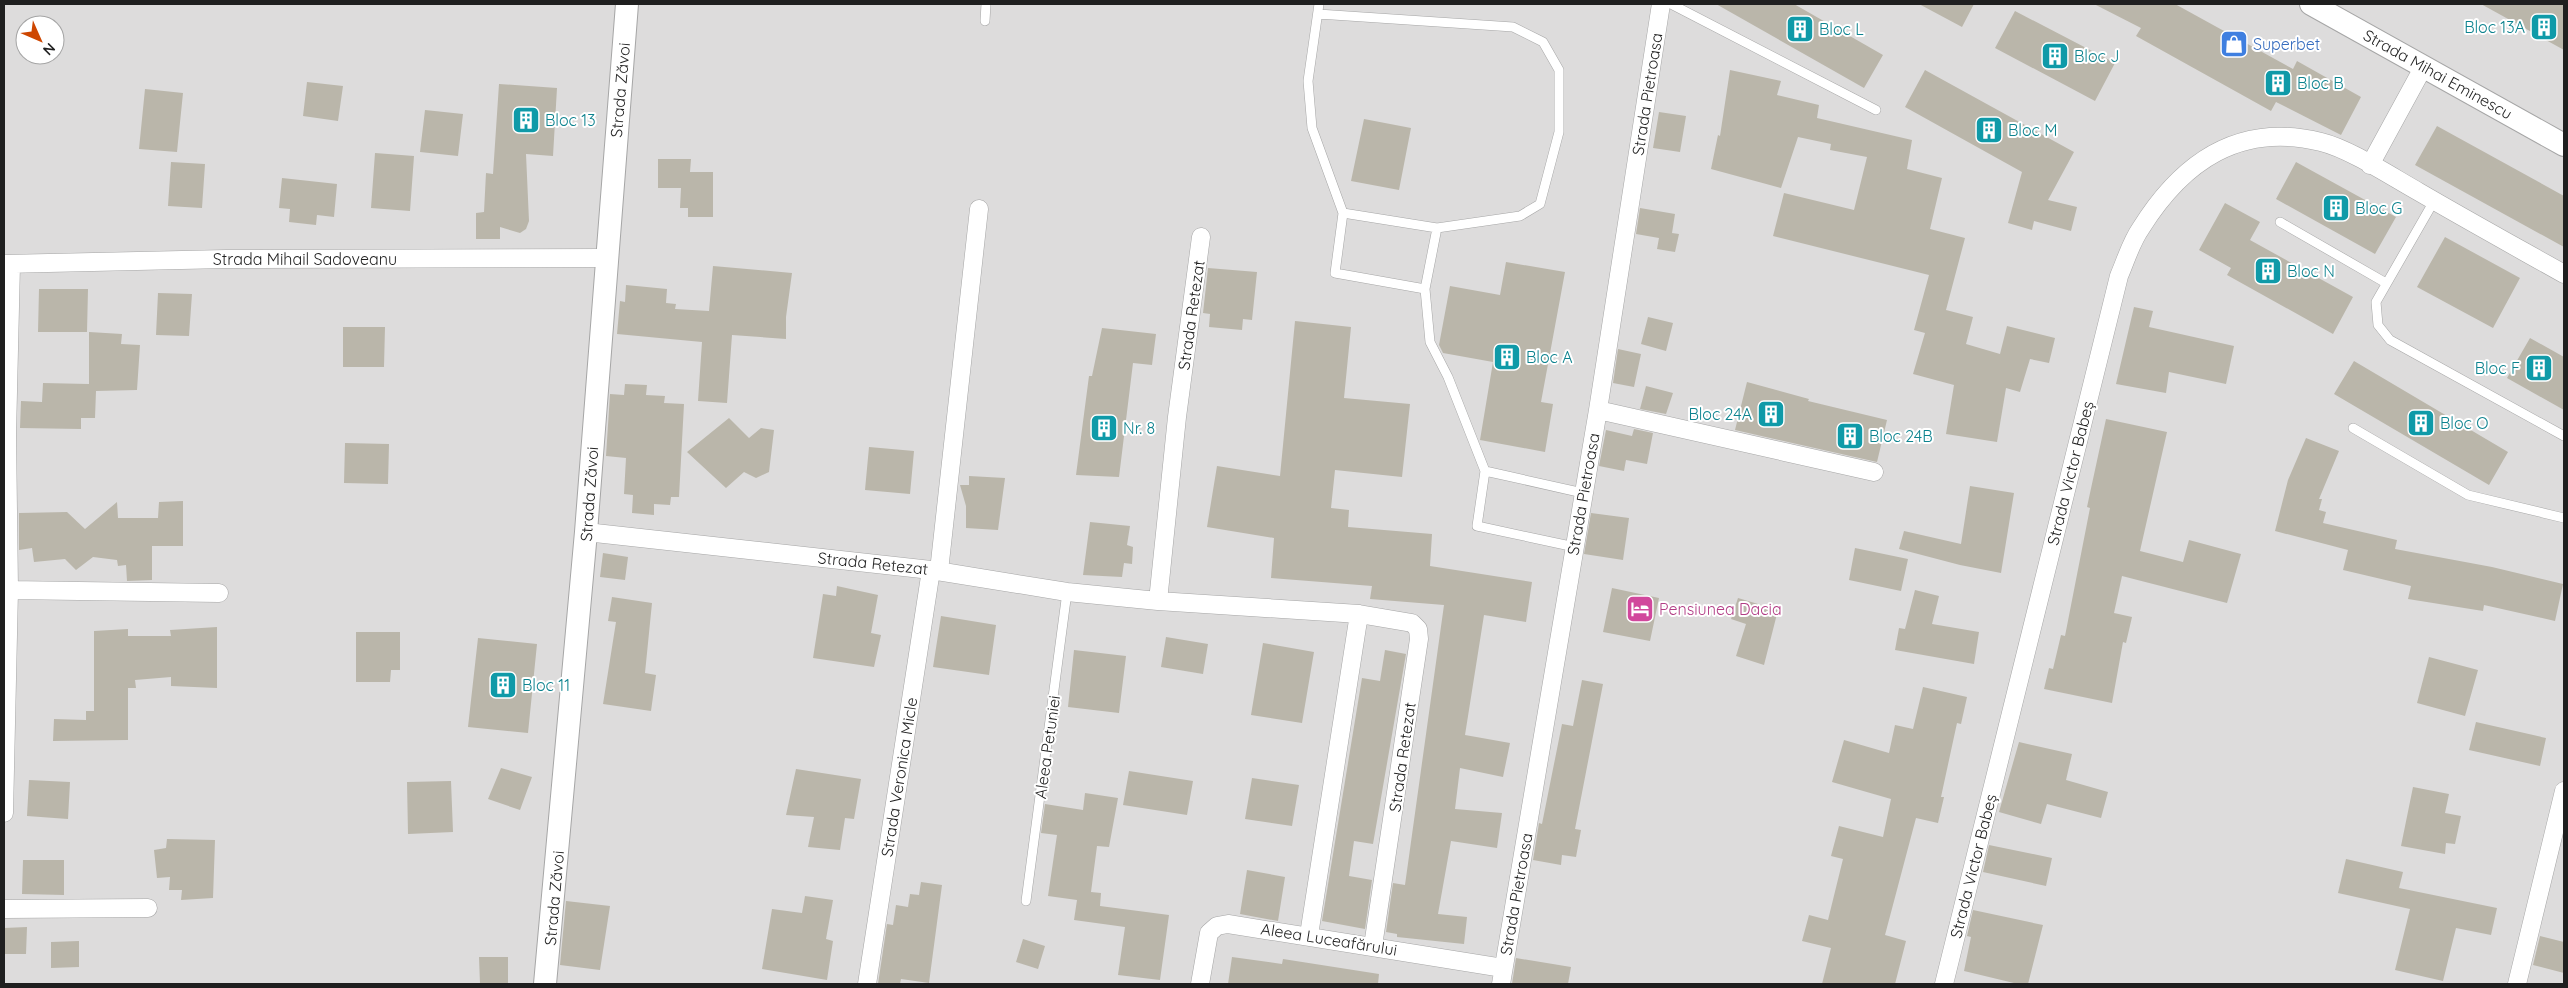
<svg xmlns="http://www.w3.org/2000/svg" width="2568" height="988" font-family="Quicksand,sans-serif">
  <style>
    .residential { fill: #dddcdc; fill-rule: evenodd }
    .building { fill: #bab6aa }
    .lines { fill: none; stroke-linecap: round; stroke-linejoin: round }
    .service-casing { stroke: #a6a6a6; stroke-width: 10 }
    .minor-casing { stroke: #a6a6a6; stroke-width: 19 }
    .tertiary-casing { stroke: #a6a6a6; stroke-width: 24 }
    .service { stroke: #fff; stroke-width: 9 }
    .minor { stroke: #fff; stroke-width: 18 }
    .tertiary { stroke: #fff; stroke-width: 22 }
    .labels { text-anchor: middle; stroke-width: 4; stroke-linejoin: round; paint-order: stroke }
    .culture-label { font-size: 16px; fill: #0d838f; stroke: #fff; text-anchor: start }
    .shop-label { font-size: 16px; fill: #366cbe; stroke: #fff; text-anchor: start }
    .street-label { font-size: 16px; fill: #1f1f1f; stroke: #fff }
    .hotel-label { font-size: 16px; fill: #b23c85; stroke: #fff; text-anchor: start }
  </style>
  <rect width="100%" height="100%" fill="#f0f0e5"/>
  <path class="residential" d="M4,4h2560v980h-2560zM25,25h30v30h-30z"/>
  <path class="building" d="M1716,4h78l89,51 -19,33z
    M1919,4h55l-12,23z
    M2094,4h81l118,65 4,-8 64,36 -20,38 -65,-33 -5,9 -135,-75 5,-8z
    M2481,4h83v46z
    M2015,11l100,52 -20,38 -100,-53z
    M1730,70l51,11 -4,14 42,10 -2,13 95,22 -5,29 35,9 -12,51 35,9 -19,72 27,7 -7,27 34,10 7,-28 48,12 -6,25 -19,-4 -10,33 -14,-4 -9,54 -51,-8 8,-49 -41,-11 12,-41 -11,-3 15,-55 -156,-39 11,-43 70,17 13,-53 -37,-7 1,-6 -33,-7 -17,51 -70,-19 7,-34 2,1z
    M1925,70l149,82 -26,48 29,7 -6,24 -37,-10 -2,9 -24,-7 14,-51 -117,-65z
    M307,82l36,4 -5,35 -35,-5z
    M499,84l58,4 -4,68 -27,-2 3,67 -3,8 -6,4 -20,-6v12h-24v-26l8,-1 2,-39 7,1z
    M145,89l38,4 -6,59 -38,-3z
    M425,110l38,4 -5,42 -38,-4z
    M1659,112l27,4 -6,36 -27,-4z
    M1364,119l47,9 -12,62 -48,-9z
    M2437,126l127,70v51l-149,-82z
    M375,153l39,3 -4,55 -39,-3z
    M658,159h33l-1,13h23v45h-25v-9h-8l1,-20h-23z
    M171,162l34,2 -3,44 -34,-2z
    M2296,162l100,55 -21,37 -99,-55z
    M282,178l55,6 -3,33 -17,-2 -1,10 -27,-3 1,-13 -11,-1z
    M2225,203l35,19 -10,18 103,57 -20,37 -106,-59 4,-7 -32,-18z
    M1640,208l35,6 -3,19 7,1 -4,18 -18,-3 2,-11 -23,-4z
    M2445,237l75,41 -27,50 -76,-41z
    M1506,262l59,10 -24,130 12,2 -8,48 -65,-12 13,-78 -50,-9 -4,-8 11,-59 50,9z
    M713,266l79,7 -6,44v22l-54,-4 -5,68 -29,-2 4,-59 -85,-8 3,-33 5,1 1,-17 41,4 -1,14 10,1 -1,5 34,2z
    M1208,268l49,4 -5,48 -9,-1 -1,11 -33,-3 1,-13 -7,-1z
    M39,289h49l-1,43h-49z
    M158,293l34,1 -3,42 -33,-1z
    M2134,307l19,4 -4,16 85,19 -8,38 -57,-12 -3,21 -50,-9z
    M1648,317l25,6 -7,28 -25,-7z
    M1295,321l56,6 -7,71 66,6 -8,73 -67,-7 -4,38 18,2 -1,17 84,7 -2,32 102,16 -6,40 -42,-7 -19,120 45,8 -7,34 -43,-9 -5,41 47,4 -5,35 -46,-7 -13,73 29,3 -3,27 -67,-7v-3l-11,-2 7,-49 12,2 39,-280 -74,-6 2,-13 -101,-8 3,-40 -67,-11 10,-61 63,10z
    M343,327h42l-1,40h-41z
    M1102,328l54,6 -4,31 -19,-2 -14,114 -43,-2 13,-99h3z
    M89,332l33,2 -1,10 19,1 -3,45 -41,1 -1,27h-14v11l-61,-1 1,-27 21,1 1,-19 46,1z
    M2530,338l34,19v53l-57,-32z
    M1618,349l23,5 -7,33 -21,-4z
    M2354,361l154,91 -19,33 -155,-91z
    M1747,382l62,17 -1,2 79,19 -10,42 -142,-32z
    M625,384l22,1 -1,10 19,1 -1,7 20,1 -5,93h-8l-1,8 -16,-1v11l-22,-2 1,-18 -9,-1 2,-36 -20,-2 4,-62 14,1z
    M1646,386l27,7 -7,21 -26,-5z
    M729,418l20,20 12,-10 13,2 -5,42 -13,6 -12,-6 -18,16 -39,-36z
    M2106,419l61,13 -27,119 43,11 6,-22 52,14 -14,49 -105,-27 -8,37 18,4 -6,26 -3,-1 -11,61 -68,-14 5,-21 4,1 8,-34 4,1 25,-128 -3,-1z
    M1634,429l19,4 -6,31 -21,-4 -2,11 -25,-5 7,-36 26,6z
    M2306,438l33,13 -20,48h3l-3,11 7,2 -3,11 74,17 -2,9 97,18 71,17 -8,37 -71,-16 -1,6 -75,-12 3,-13 -68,-16 5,-20 -73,-19 13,-51z
    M345,443l44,1 -1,40 -44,-1z
    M869,447l45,4 -4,43 -45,-4z
    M969,476l36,2 -7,52 -32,-2v-22l-6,-21h9z
    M1970,486l44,7 -13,80 -41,-8 -61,-16 5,-18 57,13z
    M183,501v45h-31v34l-25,1 -1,-16 -8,1 -1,-6 -24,-3 -17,13 -11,-11 -31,3 -2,-14 -13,2v-37l48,-1 18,17 32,-27 1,16h40l1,-16z
    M1591,513l38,5 -6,42 -39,-6z
    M1090,522l40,4 -3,19 6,2 -1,17 -8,-1 -2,14 -39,-2z
    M1855,548l53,11 -7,32 -52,-11z
    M603,553l25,4 -3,23 -25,-3z
    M837,586l41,9 -7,38 10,2 -7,32 -61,-9 10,-64 13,2z
    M1612,588l47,10 -9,43 -47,-9z
    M1915,590l24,6 -7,28 47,8 -5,32 -79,-14 4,-22 6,1z
    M612,597l40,6 -7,70 11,2 -5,36 -48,-7 13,-82 -8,-1z
    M1738,598l40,12 -14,55 -28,-9 10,-32 -15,-5z
    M941,616l55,9 -7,50 -56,-8z
    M217,627v61l-46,-2v-9l-36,3 1,8h-8v52l-75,1 1,-22 32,1v-9h8v-80l34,-2v7h43l-1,-6z
    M356,632h44v38h-9l-1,12h-34z
    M1166,637l42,7 -5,30 -42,-7z
    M478,638l59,6 -9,89 -60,-6z
    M1263,643l51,9 -12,71 -51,-8z
    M1074,650l52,6 -7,57 -51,-6z
    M1385,650l21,4 -33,190 -19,-3 -5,35 23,4 -7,49 -43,-8 40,-243 18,3z
    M2429,657l49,13 -13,46 -48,-13z
    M1582,680l21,4 -28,145 6,1 -5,27 -14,-2 -1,10 -28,-5 6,-37 3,1 20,-100 11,2z
    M1923,687l44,10 -6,27 -4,-1 -16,74h3l-6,26 -22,-5 -31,117 21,6 -11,43h-73l9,-36 -29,-7 7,-26 19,5 15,-61 -12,-3 8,-30 44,11 8,-38 -59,-17 12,-42 45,13 6,-28 18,4z
    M2476,722l70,16 -6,28 -71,-16z
    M2019,742l53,12 -6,26 42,12 -7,26 -54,-14 -6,20 -42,-12z
    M501,768l31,9 -12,33 -32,-11z
    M796,769l65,10 -7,40 -9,-1 -5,32 -32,-3 6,-30 -28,-2z
    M1129,771l64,10 -6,34 -64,-10z
    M1252,778l47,7 -7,41 -47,-7z
    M29,780l41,2 -2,37 -41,-3z
    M451,781l2,51 -45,2 -1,-52z
    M2413,787l36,7 -4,19 16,3 -6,28 -9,-1 -1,11 -44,-8z
    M1085,793l33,5 -9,49 -12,-1 -6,46 10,1 -1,13 69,9 -9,65 -42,-5 7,-48 -51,-7 3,-20 -29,-4 9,-61 -16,-2 4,-29 38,6z
    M167,839l48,1 -2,58 -32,2 1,-10h-13l1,-13 -13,1 -3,-28 12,-2z
    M1989,845l63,13 -6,28 -63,-14z
    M2346,859l57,13 -4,16 98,20 -6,27 -35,-7 -13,53 -48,-11 15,-61 -72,-16z
    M23,860h41v35l-42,-1z
    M1247,870l38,7 -7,44 -38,-7z
    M921,882l21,3 -13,98 -28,-4 -1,5h-22l9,-60 6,1 3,-20 12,2 2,-13 9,1z
    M805,896l28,4 -7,39 7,2 -6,39 -65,-11 10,-60 30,4z
    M566,901l44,5 -10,64 -40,-5z
    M1973,910l70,15 -15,59h-10l-54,-13 7,-34 -4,-1z
    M27,927l-1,27h-22v-26z
    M2540,936l24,6v31l-31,-8z
    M1023,939l22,7 -7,23 -22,-7z
    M79,941v26l-28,1v-26z
    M479,957h29v27h-28z
    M1232,957l50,7 1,-5 96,15 -1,10h-150z
    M1516,958l55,9 -3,17h-56z"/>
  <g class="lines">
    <g class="service-casing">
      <path id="service" d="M1319,4l-11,77 4,47 31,85
        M1671,4l205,106
        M1318,14l195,13 30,15 16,28v62l-19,72 -20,12 -83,12 -94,-15 -8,60 90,16
        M985,21l1,-17
        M2434,201l-58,101 2,23 12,15 174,96
        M2280,222l106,61
        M1437,228l-12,61 5,53 18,35 37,94
        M2353,428l115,67 96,23
        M1575,547l-98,-21 8,-55 98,22
        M1026,901l41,-309"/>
    </g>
    <g class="minor-casing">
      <path id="minor" d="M2370,165l54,-99
        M4,264l222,-5 380,-1
        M1598,410l276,62
        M586,532l345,38 136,22 91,9 201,13 53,9 6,6 1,10 -46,307
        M939,571l40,-362
        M9,590l210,3
        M1158,601l19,-184 24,-180
        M4,813l5,-223 -2,-156 4,-170
        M4,909l144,-1
        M1309,935l50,-321
        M867,984l64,-414
        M1200,984l9,-51 8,-7 11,-2 275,44
        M1501,984l97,-574 63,-406
        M1944,984l175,-708c7,-16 12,-34 22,-48 42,-67 99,-106 180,-86 29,7 71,35 98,50 48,28 97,55 145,82
        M2517,984l47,-193"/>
    </g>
    <g class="tertiary-casing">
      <path id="tertiary" d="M2311,4l253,141
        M545,984l41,-452 41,-528"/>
    </g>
    <use href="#service" class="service"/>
    <use href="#minor" class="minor"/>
    <use href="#tertiary" class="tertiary"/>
  </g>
  <defs>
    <g id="building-square" transform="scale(1.4375)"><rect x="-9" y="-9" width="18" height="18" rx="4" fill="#0f9aa8" stroke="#fff"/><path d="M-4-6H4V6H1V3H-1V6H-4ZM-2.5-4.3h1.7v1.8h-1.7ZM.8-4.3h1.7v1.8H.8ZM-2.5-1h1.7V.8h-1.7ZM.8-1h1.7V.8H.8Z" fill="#fff"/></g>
    <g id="shop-square" transform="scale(1.4375)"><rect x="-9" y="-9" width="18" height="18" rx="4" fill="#3f7fe0" stroke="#fff"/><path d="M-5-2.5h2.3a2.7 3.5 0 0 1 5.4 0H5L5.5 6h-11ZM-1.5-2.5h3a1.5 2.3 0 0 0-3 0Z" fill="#fff"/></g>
    <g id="hotel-square" transform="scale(1.4375)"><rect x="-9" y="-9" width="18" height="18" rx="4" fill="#d1479c" stroke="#fff"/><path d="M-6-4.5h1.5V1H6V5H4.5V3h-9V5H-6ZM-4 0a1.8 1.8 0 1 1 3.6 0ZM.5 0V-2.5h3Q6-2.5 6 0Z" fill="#fff"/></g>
  </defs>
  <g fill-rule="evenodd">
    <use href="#building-square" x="2544" y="27"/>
    <use href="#building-square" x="1800" y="29"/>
    <use href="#shop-square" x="2234" y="44"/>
    <use href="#building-square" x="2055" y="56"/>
    <use href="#building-square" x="2278" y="83"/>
    <use href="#building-square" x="526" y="120"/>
    <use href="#building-square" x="1989" y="130"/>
    <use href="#building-square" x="2336" y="208"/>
    <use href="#building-square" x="2268" y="271"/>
    <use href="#building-square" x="1507" y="357"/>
    <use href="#building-square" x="2539" y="368"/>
    <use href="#building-square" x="1771" y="414"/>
    <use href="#building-square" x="2421" y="423"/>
    <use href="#building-square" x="1104" y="428"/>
    <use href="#building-square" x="1850" y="436"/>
    <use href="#hotel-square" x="1640" y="609"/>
    <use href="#building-square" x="503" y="685"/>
  </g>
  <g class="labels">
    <g class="culture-label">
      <text x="2525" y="33" text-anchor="end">Bloc 13A</text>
      <text x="1819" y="35">Bloc L</text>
      <text x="2074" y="62">Bloc J</text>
      <text x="2297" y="89">Bloc B</text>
      <text x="545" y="126">Bloc 13</text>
      <text x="2008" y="136">Bloc M</text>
      <text x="2355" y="214">Bloc G</text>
      <text x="2287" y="277">Bloc N</text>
      <text x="1526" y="363">Bloc A</text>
      <text x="2520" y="374" text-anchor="end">Bloc F</text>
      <text x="1752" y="420" text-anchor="end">Bloc 24A</text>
      <text x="2440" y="429">Bloc O</text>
      <text x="1123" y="434">Nr. 8</text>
      <text x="1869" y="442">Bloc 24B</text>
      <text x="522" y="691">Bloc 11</text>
    </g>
    <g class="shop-label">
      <text x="2253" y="50">Superbet</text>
    </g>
    <g class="street-label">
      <text transform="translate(2438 74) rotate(29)" y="6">Strada Mihai Eminescu</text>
      <text transform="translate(620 90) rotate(-85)" y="6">Strada Zăvoi</text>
      <text transform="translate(1647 94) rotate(-81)" y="6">Strada Pietroasa</text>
      <text x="305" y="265">Strada Mihail Sadoveanu</text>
      <text transform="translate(1191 315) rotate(-82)" y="6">Strada Retezat</text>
      <text transform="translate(2070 473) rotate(-76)" y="6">Strada Victor Babeș</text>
      <text transform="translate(589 494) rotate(-86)" y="6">Strada Zăvoi</text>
      <text transform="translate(1583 494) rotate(-80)" y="6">Strada Pietroasa</text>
      <text transform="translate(873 563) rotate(6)" y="6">Strada Retezat</text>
      <text transform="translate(1047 747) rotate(-82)" y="6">Aleea Petuniei</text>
      <text transform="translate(1402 757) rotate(-82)" y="6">Strada Retezat</text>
      <text transform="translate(899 777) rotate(-81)" y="6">Strada Veronica Micle</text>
      <text transform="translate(1973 866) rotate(-76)" y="6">Strada Victor Babeș</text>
      <text transform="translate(1516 894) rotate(-80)" y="6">Strada Pietroasa</text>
      <text transform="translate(554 898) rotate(-85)" y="6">Strada Zăvoi</text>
      <text transform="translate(1329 939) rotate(9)" y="6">Aleea Luceafărului</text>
    </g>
    <g class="hotel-label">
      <text x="1659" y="615">Pensiunea Dacia</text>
    </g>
  </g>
  <rect width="2568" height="988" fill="none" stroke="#1f1f1f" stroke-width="10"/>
  <g transform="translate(40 40) rotate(135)"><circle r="24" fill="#ffffff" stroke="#a5a5a5"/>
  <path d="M0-4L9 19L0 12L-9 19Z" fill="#ce4600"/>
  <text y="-8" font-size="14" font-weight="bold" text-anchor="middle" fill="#1f1f1f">N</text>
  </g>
</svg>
